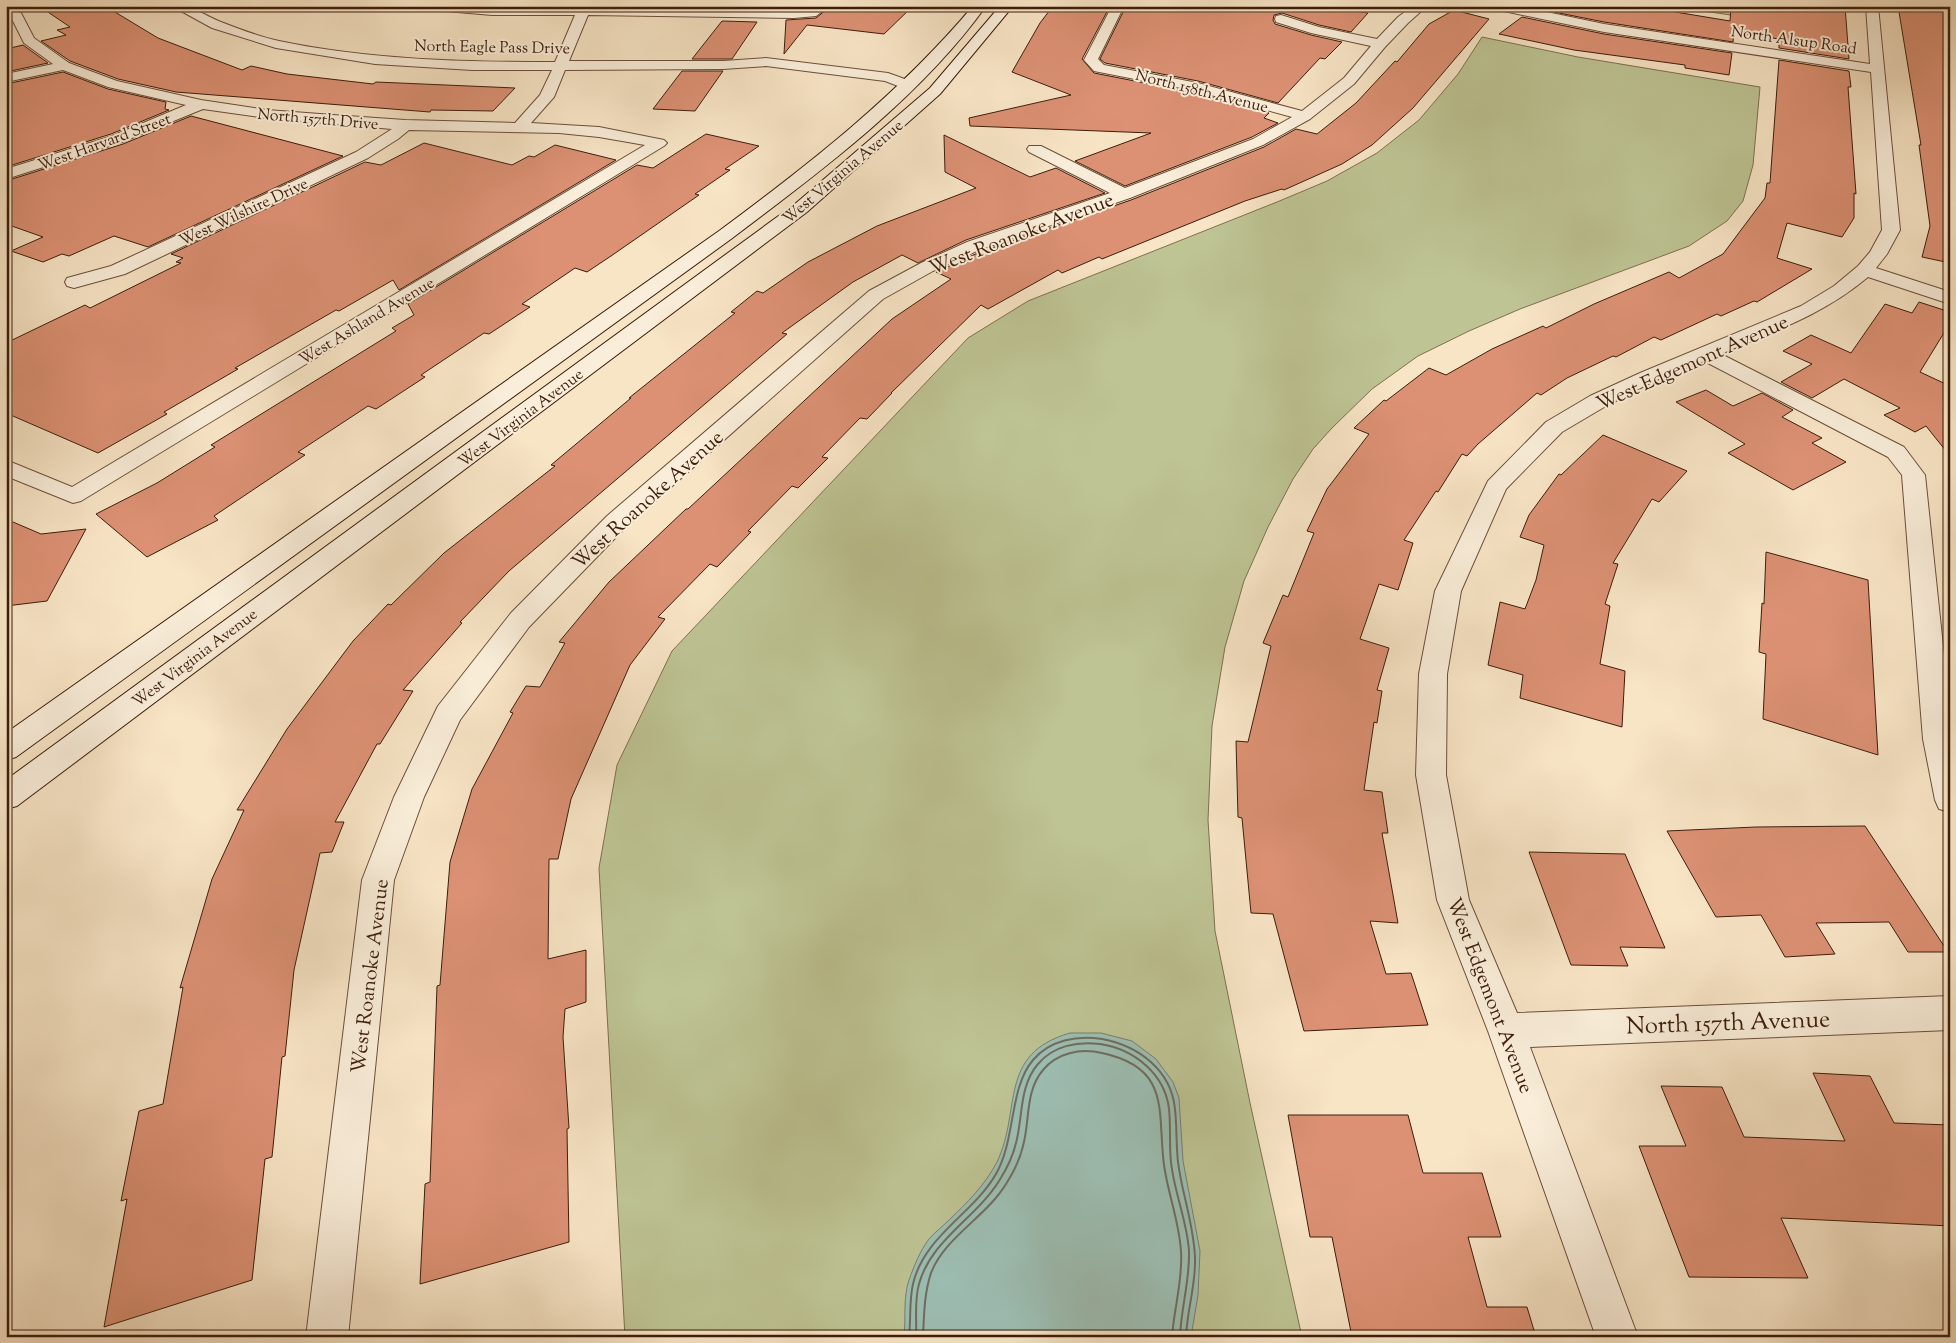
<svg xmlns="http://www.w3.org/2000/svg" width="1956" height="1343" font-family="'Sorts Mill Goudy',serif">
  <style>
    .green { fill: #bec494; stroke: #7e7050 }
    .water { fill: #9dbfb4; stroke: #777e70 }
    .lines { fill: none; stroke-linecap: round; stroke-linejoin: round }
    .shore { stroke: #6d6e60; stroke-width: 2 }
    .building { fill: #dc9174; stroke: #3d1d0b }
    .street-casing { stroke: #6c4f3a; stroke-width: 2 }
    .secondary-casing { stroke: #3d1d0b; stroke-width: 2 }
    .street { fill: #faeeda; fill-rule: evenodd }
    .secondary { fill: #faeeda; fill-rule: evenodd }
    .labels { text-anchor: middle; stroke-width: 4; stroke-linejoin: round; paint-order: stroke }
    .far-street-label { font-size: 16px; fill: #3d1d0b; stroke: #faeeda }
    .street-label { font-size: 20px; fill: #3d1d0b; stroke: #faeeda }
    .near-street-label { font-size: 24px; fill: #3d1d0b; stroke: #faeeda }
  </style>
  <rect width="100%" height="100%" fill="#f8e5c6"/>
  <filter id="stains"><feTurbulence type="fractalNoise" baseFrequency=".004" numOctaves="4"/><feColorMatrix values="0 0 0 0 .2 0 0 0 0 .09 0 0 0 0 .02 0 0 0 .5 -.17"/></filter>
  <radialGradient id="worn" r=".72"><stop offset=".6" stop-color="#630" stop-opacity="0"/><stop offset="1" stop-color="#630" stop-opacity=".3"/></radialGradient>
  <path class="green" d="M1669,6h98l-2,14z
    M1482,37l96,20 182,30 -7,78 -10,36 -16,20 -38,25 -169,63 -51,22 -51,25 -46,33 -40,39 -19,21 -20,30 -25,48 -24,54 -19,66 -13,79 -4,94 7,111 35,172 52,234h-677l-26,-469 18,-103 55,-114 296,-313 60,-37 249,-99 50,-21 50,-28 42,-33 39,-46z"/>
  <path class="water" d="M1070,1033h31l31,8 24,18 17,23 6,16 4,63 17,90 -2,44 -7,42h-287c2,-18 -1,-40 5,-57 5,-14 11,-29 20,-41 6,-7 13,-12 19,-18 19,-18 37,-36 49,-59 25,-52 0,-108 73,-129z"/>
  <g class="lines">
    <path class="shore" d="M909,1337c2,-17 0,-36 4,-53 11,-48 60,-70 83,-110 20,-35 13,-86 37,-114 17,-20 44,-25 69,-21 37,7 69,31 73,70 2,18 1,35 3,53 4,32 16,63 17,96 1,27 -8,52 -9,79
      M916,1337c1,-17 -2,-36 3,-53 12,-44 57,-66 80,-103 7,-11 14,-25 17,-38 7,-26 3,-57 22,-79 15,-18 39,-23 62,-20 34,5 65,30 69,65 2,18 0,35 2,53 3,30 16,58 18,89 1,29 -8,57 -9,86
      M923,1337c1,-21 1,-43 8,-64 14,-36 55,-56 75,-89 7,-11 14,-25 17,-38 7,-25 2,-55 20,-76 14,-17 37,-22 59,-17 70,15 55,59 62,112 4,29 15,56 17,86 2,29 -7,57 -9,86"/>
  </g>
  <path class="building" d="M39,6h66l53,32 84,32 9,-4 36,8 86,10 3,-2 139,6 -22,23 -62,-1 -1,2 -254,-20 -58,-13 -48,-18 -29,-20 25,-6 -9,-5 13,-3z
    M831,6h82l-29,28 -77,-9 -23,29 2,-34 30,-2z
    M1053,6h57l-28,53 12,14 102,20 73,20 -5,5 14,5 -26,14 -127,49 -50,-25 76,-28 -181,-7 -1,-8 102,-23 -59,-23 28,-49z
    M1126,6h198l44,7 -17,19 -32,-7 -37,-12 -8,2 -1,5 2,4 36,11 31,7 -17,17 -5,-1 -42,45 -80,-22 -93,-18 -5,-4z
    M1536,6h103l91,15 1,-15h114l4,53 -70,-11v-9l-45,-7 -1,10 -129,-20 -70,-14z
    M1898,6h52v257l-28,-6 8,-31 -11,-81h2z
    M1454,10l35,9 -76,89 -41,37 -30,19 -58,26 -2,-1 -37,12 -143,58 -3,-2 -37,16 -4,-3 -70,39 -7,-4 -90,88h1l-25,26 -7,-1 -38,39 6,1 -30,30 -6,-2 -44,45 3,1 -34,35 -7,-3 -52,53 7,2 -35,46 -59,134 -13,60h-9l-1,100 38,-9v52l-21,7 -2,28 6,91 -2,1 2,113 -149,42 5,-100 5,-2 7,-196 3,-1 10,-123 22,-73 41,-76 -3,-1 16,-26 14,1 25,-44 -6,-1 50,-60 77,-73h2l204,-190 59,-40 -15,-7 44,-20 151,-52 133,-53 32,-18 21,5 39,-31 39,-42 2,1 32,-38z
    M1522,17l82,17 128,19 -3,22 -44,-7v-3l-111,-15 -75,-16z
    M722,21l35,1 -25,37h-40z
    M23,45l25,18 -42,9v-23z
    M1779,60l70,11 2,16h-3l8,107 -2,-1v25l-12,19 -55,-14 -10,35 35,11 -55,33 -3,-1 -33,15 -4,-2 -56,26 -7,-3 -38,20 -3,-1 -46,22 -26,17 -4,-2 -59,51 -11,12 -5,-2 -24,38 -2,-1 -32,49 9,3 -15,47 -19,-6 -19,55 29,9 -12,42 5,1 -5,32 -3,-1 -10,68 18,2 6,41h-6l16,90 -28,-2 16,53 25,-1 17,52 -124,6 -31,-117 -22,-1 -9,-95 -4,-1 -2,-76 12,1 23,-96 -8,-3 20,-48 5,2 26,-64 -7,-2 20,-42 42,-55 -15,-6 30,-28 2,1 43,-33 17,7 46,-26 51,-23 3,2 48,-24 75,-32 10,6 44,-24 42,-56 2,-15h3z
    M682,71h41l-28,40 -42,-2z
    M63,72l45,17 58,13 -1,7 4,1 -58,24 -105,33v-83z
    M191,116l152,40 -195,91 -34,-11 -45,20 -7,-2 -19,8 -32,-11 32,-14 -37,-13v-43l117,-37z
    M706,134l53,12 -34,23 5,1 -35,24 4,1 -88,61 -24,16 -12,-4 -53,36 8,3 -41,27 -5,-1 -63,42 4,2 -49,32 -8,-3 -70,46 7,3 -91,61 4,4 -71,37 -51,-43 61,-31 58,-36 -4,-2 185,-114 -4,-3 22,-13 -6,-11 229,-139 16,3z
    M944,135l86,42 26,-9 49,25 -139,47 -48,23 -16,-8 -49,27 -71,51 5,1 -278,237 -49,51 2,1 -59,67 10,1 -33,53h-3l-42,78h9l-12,30 -12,1 -26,117 -9,86 -3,1 -10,100 -7,2 -13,121 -148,47 23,-128 -6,2 18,-90 24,-7 20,-117 -3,1 32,-109 32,-69h-7l50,-81 66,-88 35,-37 3,1 53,-52 111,-87 -4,-1 80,-67h-2l106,-85 -4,-1 26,-21 6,2 45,-31 69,-36 99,-38 -31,-16z
    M424,143l88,22 17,-9 5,1 21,-12 61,15 -217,130 -6,-10 -54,31 -3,-1 -101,58 3,1 -74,43 3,2 -69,39 -92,-40v-70l79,-38 5,3 91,-45 -5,-1 7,-4 -12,-4 194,-92 16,3z
    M1919,302l31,10v11l-30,49 30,14v70l-24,-30 -11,6 -31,-17 16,-7 -56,-29 -32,19 -31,-16 31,-18 -29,-13 28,-16 40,18 34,-49 27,9z
    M1706,390l27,16 29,-13 31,17 -11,7 40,21 -10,5 34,19 -53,28 -65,-37 17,-9 -69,-42z
    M1603,435l84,36 -28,31 -7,-3 -39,64 5,1 -13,40 5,2 -10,58 25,7 -3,56 -102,-29 3,-23 -35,-10 12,-63 25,7 11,-29 8,-35 -24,-8 9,-22 30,-41 2,1z
    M6,519l35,15 45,-5 -39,72 -41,5z
    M1766,552l102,28 10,175 -115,-36 3,-65 -7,-2 3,-49 2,1z
    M1865,826l83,126h-40l-19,-30 -73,1 19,31 -50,3 -24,-42 -45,2 -49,-86 89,-4z
    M1529,852l96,2 40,94 -45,-1 8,19 -57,-1z
    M1813,1073l57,3 24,47 56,2v101l-169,-8 27,60 -119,-1 -50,-131h47l-25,-60 61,1 22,50 101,4z
    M1288,1115h120l15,58h59l19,64h-33l19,70h40l9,30h-184l-20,-100h-22z"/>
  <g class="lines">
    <g class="street-casing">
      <path id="street" d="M172,6c24,0 29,8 49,16 18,7 39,15 58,19 91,19 184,21 276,21l20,-47h-83l-58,-5 -6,-4 366,4c13,0 22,-4 35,-4l-13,10 -22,2 -206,-3 -19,46h154l43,-3 122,15 25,9 2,3 -2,3h-10l-18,-7 -119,-15 -43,3 -158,1 -11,27 -23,26 68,4 65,13 3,3 -3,3 -583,355 -8,2 -67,-27v-16l66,27 573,-342 -46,-8 -40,-4 -150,-3 -11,9 -30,19 -243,116 -51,14 -7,-2 -2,-4 2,-4 44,-12 245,-114 36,-23 -125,-11 -64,-9 -81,33 -116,37v-10l106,-33 74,-31 -78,-18 -45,-17 -57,12v-8l47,-10 -29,-21 -12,-24 -6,-2v-8l15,4 13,25 35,25 48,18 84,19 66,10 66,5 72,5 110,3 25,-28 12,-25h-80l-97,-6 -99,-16 -64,-20z
        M1112,6h12l-26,53 6,6 94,18 104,28 42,-33 27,-32 -60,-13 -35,-11 -1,-3 1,-3 5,-1 38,12 58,12 21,-22 15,-11h14l-19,17 -23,24 -31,37 -44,35 -47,26 -133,53 -151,52 -46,21 -50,28 -258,229 -96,99 -69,93 -36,77 -30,83 -46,457h-42l56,-457 32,-83 44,-91 73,-93 96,-97 262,-225 52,-28 46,-21 143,-49 -81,-41 -2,-3 2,-3h12l84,42 128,-49 39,-22 -96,-26 -102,-20 -10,-11z
        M1493,6h25l86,18 266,40 -4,-58h12l22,224 -13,24 -11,14 74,24v12l-82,-27c-45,38 -94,54 -147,77l183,93 21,28 25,238v99l-11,-3 -4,-9 -12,-61 -21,-264 -14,-18 -184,-96 -50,20 -48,25 -44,26 -56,57 -45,102 -14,83 -1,101 23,125 48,113 433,-17v34l-420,17 108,290h-42l-108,-306 -51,-131 -21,-125 3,-101 16,-83 53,-110 58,-59 44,-26 50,-23 161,-67 33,-20 24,-20 12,-14 12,-22 -11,-158 -267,-40 -105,-22z"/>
    </g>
    <g class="secondary-casing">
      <path id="secondary" d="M973,6h13c-66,92 -165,165 -255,233l-715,518 -10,3v-27l713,-502c92,-68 180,-137 254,-225z
        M1000,6h13l-73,88 -133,118 -790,594 -11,3v-29l789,-576 135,-116z"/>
    </g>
    <use href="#street" class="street"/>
    <use href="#secondary" class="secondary"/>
  </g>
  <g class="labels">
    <g class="far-street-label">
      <text transform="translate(1794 39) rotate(8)" y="6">North Alsup Road</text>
      <text transform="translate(492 46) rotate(1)" y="6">North Eagle Pass Drive</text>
      <text transform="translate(1202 90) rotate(14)" y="6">North 158th Avenue</text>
      <text transform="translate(318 118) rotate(5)" y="6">North 157th Drive</text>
      <text transform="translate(104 141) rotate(-20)" y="6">West Harvard Street</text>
      <text transform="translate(842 171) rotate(-40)" y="6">West Virginia Avenue</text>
      <text transform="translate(243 211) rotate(-25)" y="6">West Wilshire Drive</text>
      <text transform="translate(366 320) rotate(-31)" y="6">West Ashland Avenue</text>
      <text transform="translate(520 417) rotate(-37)" y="6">West Virginia Avenue</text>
      <text transform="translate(194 657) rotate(-37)" y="6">West Virginia Avenue</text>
    </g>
    <g class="street-label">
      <text transform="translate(1021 233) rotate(-21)" y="7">West Roanoke Avenue</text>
      <text transform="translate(1692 362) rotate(-24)" y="7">West Edgemont Avenue</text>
      <text transform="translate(647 499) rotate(-42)" y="7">West Roanoke Avenue</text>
      <text transform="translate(369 976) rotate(-83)" y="7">West Roanoke Avenue</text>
      <text transform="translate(1491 995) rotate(69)" y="7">West Edgemont Avenue</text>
    </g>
    <g class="near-street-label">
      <text transform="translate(1728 1022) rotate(-2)" y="8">North 157th Avenue</text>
    </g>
  </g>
  <rect width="1956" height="1343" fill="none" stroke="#f8e5c6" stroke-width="25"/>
  <rect x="8" y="8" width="1941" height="1328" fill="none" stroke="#3d1d0b" stroke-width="2.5"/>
  <rect x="12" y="12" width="1931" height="1318" fill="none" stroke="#3d1d0b"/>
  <rect width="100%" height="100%" filter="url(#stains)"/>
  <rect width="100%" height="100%" fill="url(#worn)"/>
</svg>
